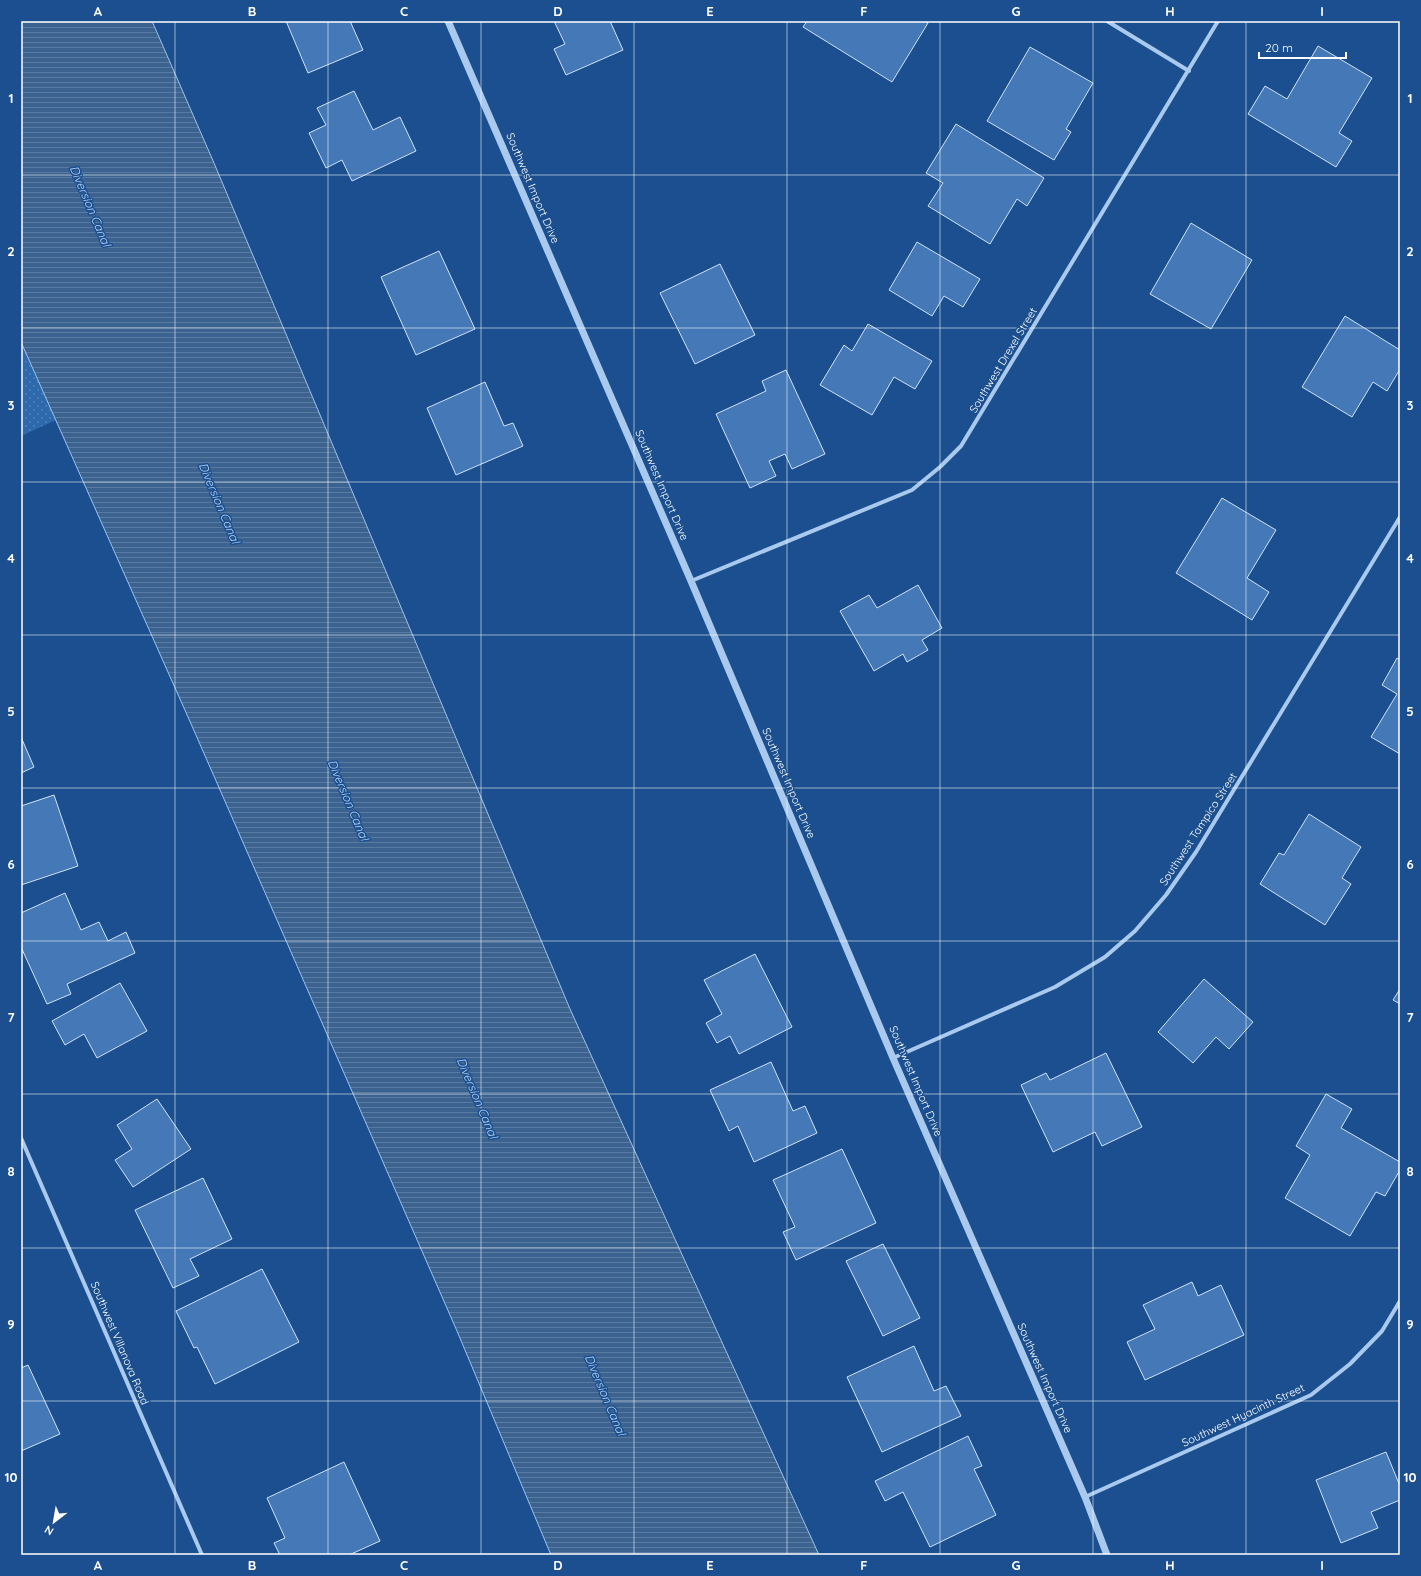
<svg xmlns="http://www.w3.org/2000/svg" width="1421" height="1576" font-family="Quicksand,sans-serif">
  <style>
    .grass { fill: url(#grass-dots) }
    .water { fill: url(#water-rules); stroke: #9cc4f0 }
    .building { fill: #4478b7; stroke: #cfe3fa }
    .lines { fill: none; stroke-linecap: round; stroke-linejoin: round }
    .minor { stroke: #a9c9ee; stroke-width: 4 }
    .tertiary { stroke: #a9c9ee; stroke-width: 7 }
    .grid { fill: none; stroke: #fff; stroke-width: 1; stroke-opacity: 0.55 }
    .labels { text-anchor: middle; stroke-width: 3; stroke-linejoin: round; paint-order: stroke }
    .street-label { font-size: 11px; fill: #fff; stroke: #1b4f8f }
    .water-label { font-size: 12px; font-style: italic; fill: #b5d3f5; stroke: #1b4f8f }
    .neatline { fill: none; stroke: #fff; stroke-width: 1.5 }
    .grid-label { font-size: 13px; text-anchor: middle; font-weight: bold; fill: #fff }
  </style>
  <defs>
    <pattern id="grass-dots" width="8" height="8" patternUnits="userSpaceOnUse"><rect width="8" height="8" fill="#2e69ad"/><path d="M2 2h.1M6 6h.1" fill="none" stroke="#4d80b9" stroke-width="1.8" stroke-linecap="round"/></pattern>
    <pattern id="water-rules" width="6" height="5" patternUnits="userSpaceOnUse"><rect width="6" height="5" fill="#3c6290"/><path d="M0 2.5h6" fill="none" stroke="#597aa1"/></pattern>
  </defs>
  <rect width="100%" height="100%" fill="#1b4f8f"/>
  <path class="grass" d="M21,342l35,78 -35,16z"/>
  <path class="water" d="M21,21h131l62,142 356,846 249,546h-268l-94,-224 -265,-605 -171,-384z"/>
  <path class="building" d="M286,21h64l13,29 -55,23z
    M554,21h56l13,29 -57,25 -12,-26 11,-5z
    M807,21h118l3,2 -36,59 -89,-55z
    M1318,46l54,32 -33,55 13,8 -16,26 -88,-53 17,-28 22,13z
    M1030,47l63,36 -27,46 5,3 -17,28 -67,-39z
    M354,91l19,39 27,-13 16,34 -64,30 -10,-21 -16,8 -17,-35 17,-8 -9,-17z
    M956,124l88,54 -17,28 -10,-7 -27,45 -62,-38 15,-23 -17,-10z
    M1191,223l61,37 -41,69 -61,-35z
    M917,242l63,37 -17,28 -19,-11 -12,20 -43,-26z
    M439,251l36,78 -59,26 -35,-78z
    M720,264l35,71 -60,29 -35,-71z
    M1345,316l55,34v19l-13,22 -14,-9 -21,35 -50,-30z
    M868,324l64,37 -17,28 -21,-12 -22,38 -52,-30 24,-40 8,6z
    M786,370l39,84 -33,15 -7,-15 -16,7 7,15 -26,12 -34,-74 50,-23 -4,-10z
    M485,382l19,44 9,-3 10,23 -67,29 -29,-67z
    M1222,498l54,32 -29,48 22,14 -17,28 -76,-47z
    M918,585l24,43 -20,12 6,10 -21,12 -4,-8 -29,17 -34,-60 29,-16 8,13z
    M1397,658l3,2v94l-29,-17 26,-43 -15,-9z
    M21,737l13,30 -13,6z
    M54,795l24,71 -57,19v-79z
    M1309,814l52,33 -19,31 9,6 -26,41 -65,-41 19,-31 5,2z
    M65,893l16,37 18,-8 9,19 18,-9 9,21 -68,31 4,10 -24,10 -26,-57v-34z
    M755,954l37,73 -53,27 -9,-18 -13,7 -11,-20 16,-9 -18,-34z
    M1204,979l49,43 -24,27 -13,-12 -23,26 -35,-31z
    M120,983l27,48 -50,27 -13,-24 -19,11 -13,-24z
    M1400,989v15l-7,-4z
    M1106,1053l36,74 -40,19 -7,-14 -42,20 -32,-67 25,-12 4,7z
    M771,1062l22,49 12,-5 12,27 -63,29 -16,-36 -9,5 -19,-41z
    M1326,1094l26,15 -11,19 59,34v8l-15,26 -9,-4 -26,44 -65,-38 25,-43 -14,-9z
    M157,1099l34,50 -58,38 -18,-27 17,-11 -15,-24z
    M842,1149l34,74 -80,37 -13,-28 12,-5 -22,-47z
    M203,1178l29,61 -42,20 9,17 -26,12 -38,-78z
    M883,1244l37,74 -37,18 -37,-75z
    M262,1269l37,73 -84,42 -18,-37 -3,1 -18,-37z
    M1192,1282l6,14 23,-11 23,50 -99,45 -18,-38 28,-13 -12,-24z
    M914,1346l20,45 12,-5 15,30 -79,36 -35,-75z
    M28,1365l32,69 -39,17v-83z
    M968,1436l14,30 -8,3 22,46 -66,32 -27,-55 -18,9 -10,-20z
    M1386,1452l14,34v14l-29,12 7,16 -37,15 -25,-63z
    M344,1462l36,79 -31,14h-69l-6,-12 11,-5 -18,-40z"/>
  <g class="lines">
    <path class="minor" d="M1107,21l82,50
      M691,581l221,-91 28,-23 21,-21 257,-425
      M893,1058l162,-71 50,-30 30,-26 31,-36 30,-43 204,-335
      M21,1138l181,417
      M1085,1497l226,-102 39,-31 32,-33 18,-30"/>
    <path class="tertiary" d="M448,21l243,560 202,477 192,439 22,58"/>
  </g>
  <path class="grid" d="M175,21v1534M328,21v1534M481,21v1534M634,21v1534M787,21v1534M940,21v1534M1093,21v1534M1246,21v1534M21,175h1379M21,328h1379M21,482h1379M21,635h1379M21,788h1379M21,941h1379M21,1094h1379M21,1248h1379M21,1401h1379"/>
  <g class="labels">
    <g class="street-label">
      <text transform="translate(533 188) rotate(67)" y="4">Southwest Import Drive</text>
      <text transform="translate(1003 360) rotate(-59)" y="4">Southwest Drexel Street</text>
      <text transform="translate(662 485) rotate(67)" y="4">Southwest Import Drive</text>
      <text transform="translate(789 783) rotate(67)" y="4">Southwest Import Drive</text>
      <text transform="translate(1198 829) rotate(-57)" y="4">Southwest Tampico Street</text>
      <text transform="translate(916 1081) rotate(67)" y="4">Southwest Import Drive</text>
      <text transform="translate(120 1343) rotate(67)" y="4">Southwest Villanova Road</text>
      <text transform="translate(1045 1378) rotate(66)" y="4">Southwest Import Drive</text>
      <text transform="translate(1243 1415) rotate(-25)" y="4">Southwest Hyacinth Street</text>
    </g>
    <g class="water-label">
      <text transform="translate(90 206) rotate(67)" y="4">Diversion Canal</text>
      <text transform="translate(219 503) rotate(67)" y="4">Diversion Canal</text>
      <text transform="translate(348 800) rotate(67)" y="4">Diversion Canal</text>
      <text transform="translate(477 1098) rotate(67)" y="4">Diversion Canal</text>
      <text transform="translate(605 1395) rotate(67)" y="4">Diversion Canal</text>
    </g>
  </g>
  <rect width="1421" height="1576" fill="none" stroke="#1b4f8f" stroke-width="44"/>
  <g transform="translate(54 1522) rotate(211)" stroke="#1b4f8f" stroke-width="3" paint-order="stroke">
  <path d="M0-3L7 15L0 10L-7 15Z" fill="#ffffff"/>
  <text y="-6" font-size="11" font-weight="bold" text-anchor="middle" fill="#ffffff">N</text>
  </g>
  <path d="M1259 52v6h87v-6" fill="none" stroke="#ffffff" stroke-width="2"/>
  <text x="1265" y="52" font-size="12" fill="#ffffff" stroke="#1b4f8f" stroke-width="3" paint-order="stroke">20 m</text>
  <rect x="22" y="22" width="1377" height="1532" class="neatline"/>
  <g class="grid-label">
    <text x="98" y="16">A</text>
    <text x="252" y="16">B</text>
    <text x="404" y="16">C</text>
    <text x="558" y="16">D</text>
    <text x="710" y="16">E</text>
    <text x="864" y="16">F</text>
    <text x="1016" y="16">G</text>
    <text x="1170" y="16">H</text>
    <text x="1322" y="16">I</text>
    <text x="11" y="103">1</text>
    <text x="1410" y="103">1</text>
    <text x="11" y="256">2</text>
    <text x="1410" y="256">2</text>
    <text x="11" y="410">3</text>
    <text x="1410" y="410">3</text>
    <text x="11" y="563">4</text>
    <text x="1410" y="563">4</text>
    <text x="11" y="716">5</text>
    <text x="1410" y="716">5</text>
    <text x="11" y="869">6</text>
    <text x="1410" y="869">6</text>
    <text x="11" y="1022">7</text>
    <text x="1410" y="1022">7</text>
    <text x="11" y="1176">8</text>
    <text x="1410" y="1176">8</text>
    <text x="11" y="1329">9</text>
    <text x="1410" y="1329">9</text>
    <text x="11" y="1482">10</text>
    <text x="1410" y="1482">10</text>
    <text x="98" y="1570">A</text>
    <text x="252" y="1570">B</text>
    <text x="404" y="1570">C</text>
    <text x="558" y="1570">D</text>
    <text x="710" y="1570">E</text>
    <text x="864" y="1570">F</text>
    <text x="1016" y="1570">G</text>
    <text x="1170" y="1570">H</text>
    <text x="1322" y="1570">I</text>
  </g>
</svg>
